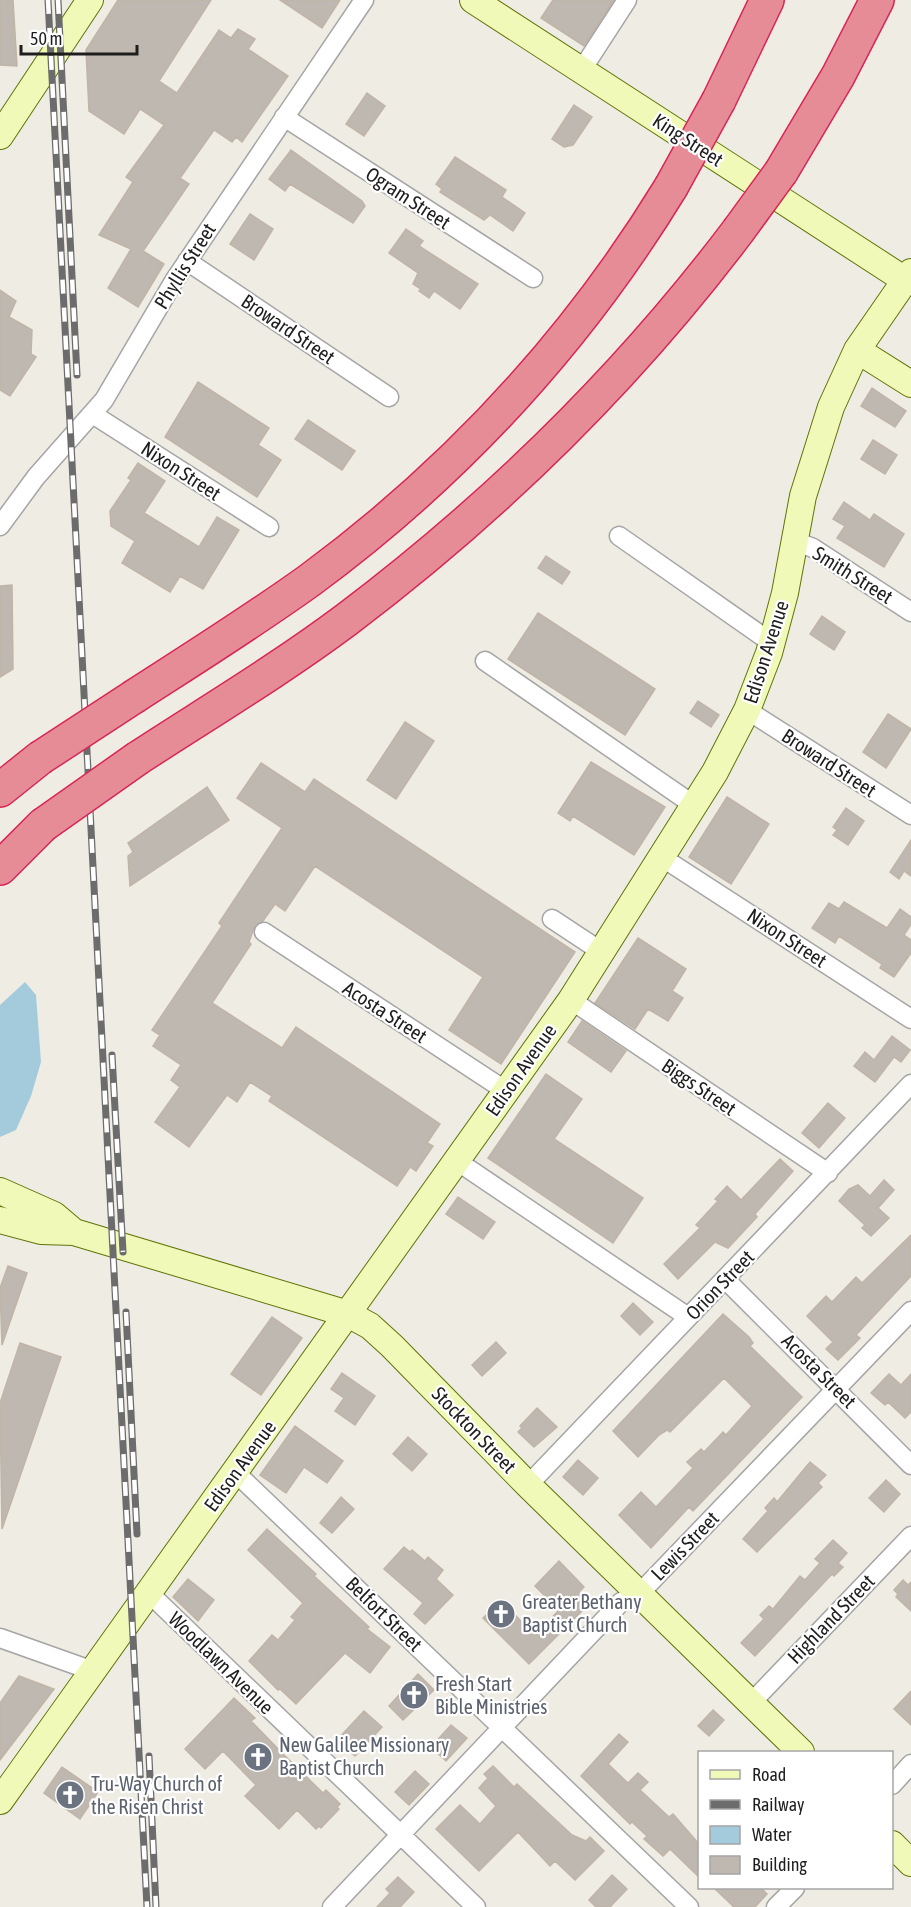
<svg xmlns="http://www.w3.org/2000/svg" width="911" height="1907" font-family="'Asap Condensed',sans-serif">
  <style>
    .water { fill: #a4cbdc }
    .building { fill: #bfb8b0; stroke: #c0b4a6; stroke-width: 1.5 }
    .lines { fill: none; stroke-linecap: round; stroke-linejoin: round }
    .street-casing { stroke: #a5a5a5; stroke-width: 21 }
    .secondary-casing { stroke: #5f7406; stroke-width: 28 }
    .highway-casing { stroke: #d82655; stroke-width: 36 }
    .street { stroke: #fff; stroke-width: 18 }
    .secondary { stroke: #f0f9b8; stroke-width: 26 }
    .highway { stroke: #e68c96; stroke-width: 33 }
    .rail-casing { stroke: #6c6c6c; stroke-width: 7 }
    .rail { stroke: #fff; stroke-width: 4.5; stroke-dasharray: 14; stroke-linecap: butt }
    .highway-bridge-casing { stroke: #d82655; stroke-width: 36; stroke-linecap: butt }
    .highway-bridge { stroke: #e68c96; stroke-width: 33 }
    .labels { text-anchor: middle; stroke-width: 4.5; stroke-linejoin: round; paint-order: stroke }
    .street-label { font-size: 20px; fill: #1e1e1e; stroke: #fff }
    .worship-label { font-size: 20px; fill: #5b616d; stroke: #fff; text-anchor: start }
  </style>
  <rect width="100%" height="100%" fill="#efece4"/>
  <path class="water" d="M25,982l11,13 5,67 -10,34 -15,34 -16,7v-132z"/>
  <path class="building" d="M0,0h13l4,66 -17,-1z
    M118,0h93l-52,81 18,12 42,-63 12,8 7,-9 17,10 -7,10 40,27 -46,66 -6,-5 -4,5 -18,-12 -34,48 9,6 -46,67 21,13 -26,43 -30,-19 23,-39 -32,-14 34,-53 -7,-5 38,-52 -24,-16 -16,25 -35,-23 -3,-61z
    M280,0h60l-18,28z
    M553,0h61l-30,46 -43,-28z
    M367,93l18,13 -21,30 -18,-12z
    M574,105l18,12 -19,28 -9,2 -12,-8z
    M291,150l71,51 3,5 -12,17 -63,-39 -5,7 -16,-12z
    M455,157l51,33 -4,7 23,16 -12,18 -23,-16 -6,5 -44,-28 2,-3 -6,-5z
    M250,214l23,15 -19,31 -24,-16z
    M406,229l17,12 -4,5 59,38 -18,25 -26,-18 -5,7 -10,-7 2,-2 -8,-5 5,-11 -29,-20z
    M0,290l16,11 -7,16 23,13 -1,24 5,3 -26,39 -10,-6z
    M198,382l71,46 -11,17 23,15 -24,37 -92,-60z
    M872,388l34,23 -11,16 -34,-21z
    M308,420l47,31 -13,19 -47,-31z
    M873,440l24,15 -12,19 -24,-15z
    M138,463l27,18 -21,32 55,34 18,-30 22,13 -36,59 -23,-13 -10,16 -48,-29 13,-22 -24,-15 -1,-15 21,-31 -3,-2z
    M844,502l26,18 4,-6 30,20 -20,33 -47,-29 8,-12 -12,-7z
    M546,556l24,16 -8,12 -24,-16z
    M12,585l1,84 -13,8v-91z
    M538,613l117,76 -30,46 -117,-76z
    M822,616l23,16 -11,18 -24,-16z
    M698,701l21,14 -8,12 -21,-14z
    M888,714l23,15 -25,39 -23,-16z
    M405,722l29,19 -38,58 -29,-19z
    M591,762l74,45 -31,48 -61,-39 -3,5 -12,-8z
    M261,763l44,29 9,-13 261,173 -74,112 -52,-34 34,-53 -168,-111 -30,45 -10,-7 -12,17 -8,4 -6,17 2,2 -39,59 70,45 14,-21 144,97 -13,19 6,3 -17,25 -6,-4 -13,19 -128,-85 3,-5 -22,-14 -13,20 -10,-7 -38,52 -34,-25 25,-35 -9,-7 10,-15 -28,-19 7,-11 -8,-5 70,-104 -3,-3 63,-95 -45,-30z
    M207,787l22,33 -99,66 -2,-30 5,-4 -5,-9z
    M727,797l42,27 -38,60 -42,-27z
    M846,808l18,13 -16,24 -15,-10 4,-5 -4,-3z
    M911,840v36l-7,-5 -5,8 -9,-7z
    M844,902l43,26 13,-19 11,8v7l-7,11 7,5v13l-17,24 -14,-9 2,-4 -43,-28 -4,7 -23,-15 17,-25 10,6z
    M638,938l48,31 -14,22 11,7 -15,23 -20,-12 -13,20 -40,-26z
    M582,1021l44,30 -15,21 -43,-30z
    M892,1036l18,14 -9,12 -7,-5 -19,25 -21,-16 11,-14 9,8z
    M546,1074l36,25 -28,40 89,59 -30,45 -125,-85z
    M828,1103l17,15 -26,30 -17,-15z
    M780,1159l13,12 -38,43 2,3 -29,31 -13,-6 -37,37 -14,-15 36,-36 -4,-3 22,-24 -3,-2 12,-13 14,14z
    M884,1180l10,10 -16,18 11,10 -18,18 -9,-8 3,-3 -26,-24 10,-12 9,-4 12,11z
    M458,1197l37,25 -12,17 -37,-25z
    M911,1235v41l-55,59 4,3 -22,22 -12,-11 7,-7 -26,-26 19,-20 6,6 24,-25 6,6z
    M8,1266l19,7 -25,72 -2,-57z
    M633,1303l20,19 -13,13 -19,-19z
    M723,1314l26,23 4,6 -3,3 52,51 -109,114 -4,-4 -38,41 -32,-33 22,-23 15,15 37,-39 -6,-6 14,-13 3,3 19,-20 3,3 26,-29 -28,-28 -54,54 -3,-2 -8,5 -21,22 -25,-26z
    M272,1317l30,21 -41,57 -30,-21z
    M496,1342l10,11 -24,23 -10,-11z
    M20,1343l41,14 -59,172 -2,-126z
    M342,1373l33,23 -20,29 -20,-14 9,-13 -13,-9z
    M889,1374l12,11 10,-11v38l-6,6 -17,-16 -3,3 -14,-12z
    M537,1408l20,19 -23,20 -16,-15 4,-4 -2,-2z
    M295,1426l48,35 -16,22 -23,-16 -18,26 -26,-18z
    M408,1437l19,17 -15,17 -19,-17z
    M578,1460l20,18 -15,17 -20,-18z
    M810,1462l16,13 -8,8 4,4 -65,65 -14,-13 25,-28 -3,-3 9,-10 3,4z
    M886,1480l14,14 -16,18 -15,-14z
    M341,1497l13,12 -22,24 -12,-10z
    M267,1529l49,45 -2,2 55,51 -2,2 23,18 -20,26 -25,-20 -49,51 -16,-15 -2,1 -29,-29 23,-26 6,5 17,-20 -4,-3 12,-14 -55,-53z
    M833,1540l14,13 -9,10 5,4 -9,9 -2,-2 -77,82 -14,-13 23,-24 -4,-4 9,-9 4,3 27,-33 5,4 15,-17 -5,-4z
    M404,1547l6,5 2,-2 13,11 3,-4 15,13 -7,9 17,16 -28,29 -11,-10 9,-11 -39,-34z
    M559,1561l25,26 -5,5 11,11 -61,61 -46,-46 18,-17 34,34 24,-25 -24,-24z
    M188,1579l26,21 -16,21 -25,-24z
    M903,1580l5,5 3,-3v29l-15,-14 2,-3 -4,-4z
    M418,1674l16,16 -31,30 -14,-14z
    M19,1676l35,13 -54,71v-57z
    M911,1691v34l-17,-16z
    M234,1698l21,20 -4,3 33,34 39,38 3,-3 14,14 -3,3 2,2 -18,19 -2,-2 -3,3 -19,-19 -18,19 -34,-33 11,-11 -33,-34 -18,18 -20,-20z
    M713,1710l11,10 -15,16 -11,-10z
    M364,1711l18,16 -27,29 -18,-16z
    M451,1725l16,13 -21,23 -15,-14z
    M619,1734l9,8 -20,22 20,19 10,-10 10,9 -8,8 29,27 4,-3 26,30v33l-29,-28 -7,7 -19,-17 3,-3 -15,-14 -2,2 -49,-48z
    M493,1766l21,21 3,-3 55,51 14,6 4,-4 14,14 -29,29 -20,-19 -5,5 -32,-34 -39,39 -43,-42 24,-24 20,19 16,-18 -17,-18 9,-10 -4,-4z
    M62,1767l36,25 -18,27 -36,-26z
    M415,1771l14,13 -20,21 -14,-13z
    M612,1875l15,14 -17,18h-14l-7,-7z
    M398,1877l16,15 -14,15h-23l13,-14 -4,-4z
    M713,1887h47l7,7 -12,13h-21z"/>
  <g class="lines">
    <g class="street-casing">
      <path id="street" d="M581,71l46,-71
        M284,117l249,161
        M187,261l202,136
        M94,415l175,112
        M0,526l36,-49 68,-77 70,-119 190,-281
        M619,536l153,107
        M795,541l18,7 98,64
        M485,661l210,145
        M747,710l164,105
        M663,858l248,161
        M552,919l50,33
        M264,932l242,159
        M571,1000l257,173
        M457,1161l231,156
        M725,1279l186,186
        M235,1472l454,435
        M528,1485l383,-401
        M149,1593l327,314
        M0,1638l93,33
        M751,1703l160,-167
        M892,1785l19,-21
        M332,1907l289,-305 18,-8 272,-283
        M776,1907l19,-19"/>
    </g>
    <g class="secondary-casing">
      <path id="secondary" d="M473,0l432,280
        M0,136l90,-136
        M857,350l54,34
        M0,1191l54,24 20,17
        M0,1220l41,11 33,1 274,82 22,12 22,20 136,139 273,267
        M0,1801l571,-801 144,-228 32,-62 22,-57 16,-60 18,-97 28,-89 26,-57 54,-78
        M892,1844l19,19"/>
    </g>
    <g class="highway-casing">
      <path id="highway" d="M719,100l48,-100
        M781,172l57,-96 39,-76
        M135,696c59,-38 118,-75 175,-116 145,-107 267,-239 361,-393
        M138,758c69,-45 141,-88 208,-138 147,-111 281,-242 392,-389
        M0,790l40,-32
        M0,868l43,-43"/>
    </g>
    <use href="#street" class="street"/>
    <use href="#secondary" class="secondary"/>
    <use href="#highway" class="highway"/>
    <g class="rail-casing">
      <path id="rail" d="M48,0l99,1907
        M58,0l19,375
        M112,1055l11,197
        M126,1312l11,222
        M149,1756l7,151"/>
    </g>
    <use href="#rail" class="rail"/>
    <g class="highway-bridge-casing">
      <path id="highway-bridge" d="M671,187l48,-87
        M738,231l43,-59
        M40,758l95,-62
        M43,825l95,-67"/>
    </g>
    <use href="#highway-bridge" class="highway-bridge"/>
  </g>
  <defs>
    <g id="church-disc" transform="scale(1.5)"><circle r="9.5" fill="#6b7280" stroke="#fff"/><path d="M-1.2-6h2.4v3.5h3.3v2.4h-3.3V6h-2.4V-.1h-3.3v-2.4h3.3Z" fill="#fff"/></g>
  </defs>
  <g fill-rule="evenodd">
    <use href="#church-disc" x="501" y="1614"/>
    <use href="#church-disc" x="414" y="1695"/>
    <use href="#church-disc" x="258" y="1757"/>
    <use href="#church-disc" x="70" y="1795"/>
  </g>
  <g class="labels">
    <g class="street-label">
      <text transform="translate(688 140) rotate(33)" y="7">King Street</text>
      <text transform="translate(408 198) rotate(33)" y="7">Ogram Street</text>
      <text transform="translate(185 266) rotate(-58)" y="7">Phyllis Street</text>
      <text transform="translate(288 329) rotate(34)" y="7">Broward Street</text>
      <text transform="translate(181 471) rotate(33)" y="7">Nixon Street</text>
      <text transform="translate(853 575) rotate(32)" y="7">Smith Street</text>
      <text transform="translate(766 652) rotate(-72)" y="7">Edison Avenue</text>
      <text transform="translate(829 763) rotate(33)" y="7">Broward Street</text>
      <text transform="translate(787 938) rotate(33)" y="7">Nixon Street</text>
      <text transform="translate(385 1012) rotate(33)" y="7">Acosta Street</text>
      <text transform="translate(521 1070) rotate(-55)" y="7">Edison Avenue</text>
      <text transform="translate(699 1087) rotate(34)" y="7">Biggs Street</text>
      <text transform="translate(720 1285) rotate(-46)" y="7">Orion Street</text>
      <text transform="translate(819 1371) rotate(45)" y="7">Acosta Street</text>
      <text transform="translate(474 1430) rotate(46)" y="7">Stockton Street</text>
      <text transform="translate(240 1466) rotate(-54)" y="7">Edison Avenue</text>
      <text transform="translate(685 1546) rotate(-46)" y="7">Lewis Street</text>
      <text transform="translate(384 1614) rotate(44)" y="7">Belfort Street</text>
      <text transform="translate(831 1619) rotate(-46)" y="7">Highland Street</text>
      <text transform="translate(221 1663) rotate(44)" y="7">Woodlawn Avenue</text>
    </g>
    <g class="worship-label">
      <text x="522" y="1609">Greater Bethany<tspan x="522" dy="23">Baptist Church</tspan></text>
      <text x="435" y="1691">Fresh Start<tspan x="435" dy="23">Bible Ministries</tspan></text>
      <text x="279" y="1752">New Galilee Missionary<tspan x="279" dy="23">Baptist Church</tspan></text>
      <text x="91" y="1791">Tru-Way Church of<tspan x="91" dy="23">the Risen Christ</tspan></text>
    </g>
  </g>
  <rect x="698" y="1751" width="195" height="138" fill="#ffffff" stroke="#a5a5a5" stroke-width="1.5"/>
  <rect x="710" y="1770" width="30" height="9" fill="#f0f9b8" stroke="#a5a5a5" stroke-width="1.5"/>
  <text x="752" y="1781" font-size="18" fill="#1e1e1e">Road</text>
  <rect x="710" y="1800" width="30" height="9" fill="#6c6c6c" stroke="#a5a5a5" stroke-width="1.5"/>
  <text x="752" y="1811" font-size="18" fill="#1e1e1e">Railway</text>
  <rect x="710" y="1826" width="30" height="18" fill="#a4cbdc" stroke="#a5a5a5" stroke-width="1.5"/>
  <text x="752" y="1841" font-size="18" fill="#1e1e1e">Water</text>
  <rect x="710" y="1856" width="30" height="18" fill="#bfb8b0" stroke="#a5a5a5" stroke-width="1.5"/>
  <text x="752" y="1871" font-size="18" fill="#1e1e1e">Building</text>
  <path d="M21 45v9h116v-9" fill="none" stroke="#1e1e1e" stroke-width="3"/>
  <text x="30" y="45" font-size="18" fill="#1e1e1e" stroke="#ffffff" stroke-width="4.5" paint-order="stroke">50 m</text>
</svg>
